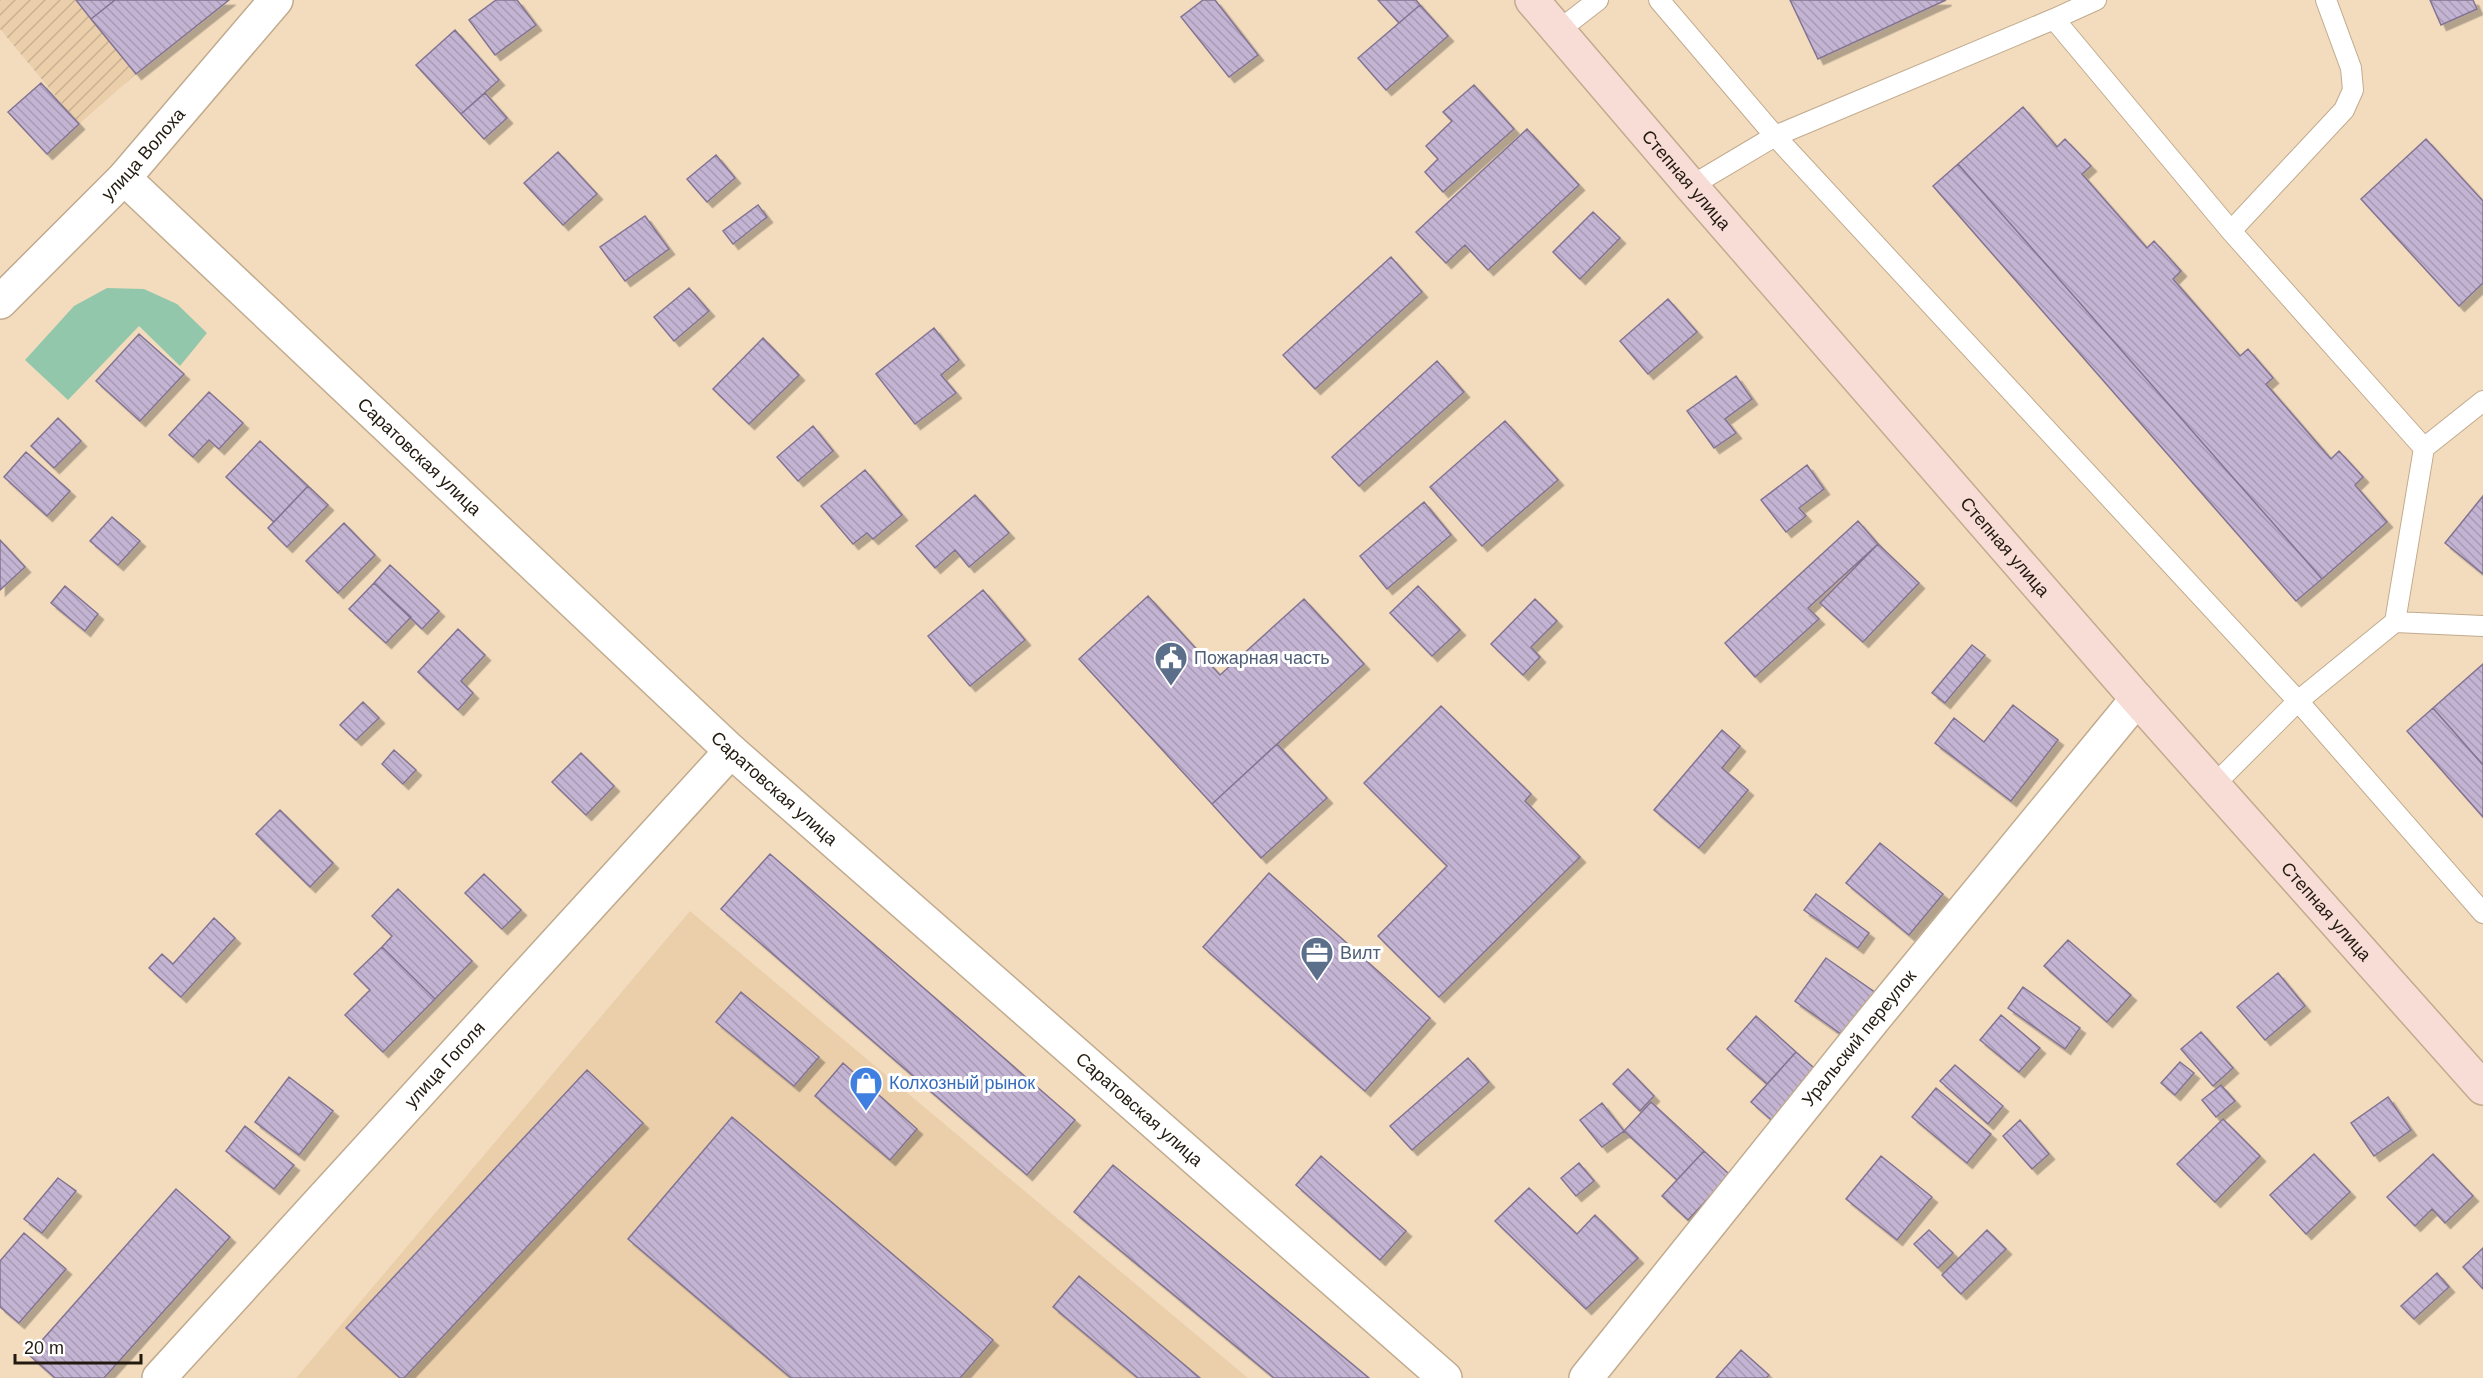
<svg xmlns="http://www.w3.org/2000/svg" width="2483" height="1378" font-family="Arial,sans-serif">
  <style>
    .built { fill: #ebcfab }
    .industrial { fill: url(#industrial-furrows) }
    .grass { fill: #93c7ab }
    .building { fill: url(#building-back-hatch); stroke: #837491; stroke-width: 1.5; filter: url(#shadow) }
    .lines { fill: none; stroke-linecap: round; stroke-linejoin: round }
    .lane-casing { stroke: #c1ab8e; stroke-width: 22 }
    .street-casing { stroke: #c1ab8e; stroke-width: 36 }
    .secondary-casing { stroke: #c1ab8e; stroke-width: 36 }
    .lane { stroke: #fff; stroke-width: 20 }
    .street { stroke: #fff; stroke-width: 33 }
    .secondary { stroke: #f8dcd6; stroke-width: 33 }
    .labels { text-anchor: middle; stroke-width: 6; stroke-linejoin: round; paint-order: stroke }
    .street-label { font-size: 18px; fill: #221a0f; stroke: #fff }
    .service-label { font-size: 18px; fill: #4e5e75; stroke: #fff; text-anchor: start }
    .shop-label { font-size: 18px; fill: #366cbe; stroke: #fff; text-anchor: start }
  </style>
  <defs>
    <pattern id="industrial-furrows" width="10" height="10" patternUnits="userSpaceOnUse" patternTransform="scale(1.5)"><rect width="10" height="10" fill="#ebcfab"/><path d="M-1 1l2-2M0 10L10 0M9 11l2-2" fill="none" stroke="#c9b192"/></pattern>
    <pattern id="building-back-hatch" width="6" height="6" patternUnits="userSpaceOnUse" patternTransform="scale(1.5)"><rect width="6" height="6" fill="#c4b4d3"/><path d="M-1 5l2 2M0 0l6 6M5-1l2 2" fill="none" stroke="#a89ab4"/></pattern>
    <filter id="shadow"><feDropShadow dx="5.5" dy="5.5" stdDeviation="0" flood-color="#0004"/></filter>
  </defs>
  <rect width="100%" height="100%" fill="#f3dcbe"/>
  <path class="built" d="M690,911l558,467h-952z"/>
  <path class="industrial" d="M0,0h229l-93,74 -57,50 -79,-95z"/>
  <path class="grass" d="M107,288l37,1 33,15 30,29 -27,33 -41,-40 -71,74 -43,-40 49,-54z"/>
  <path class="building" d="M76,0h39l-24,19z
    M115,0h114l-93,74 -45,-55z
    M496,0h21l19,25 -41,30 -26,-35z
    M1203,0h12l43,55 -29,22 -48,-60z
    M1378,0h38l4,5 -21,18z
    M1790,0h156l-128,59z
    M2430,0h43l4,9 -36,16z
    M1420,5l28,31 -62,54 -28,-32z
    M455,30l44,50 -38,34 -45,-49z
    M41,83l38,41 -32,30 -39,-42z
    M1474,85l40,44 -71,63 -18,-20 13,-13 -12,-13 26,-25 -9,-9z
    M485,93l22,25 -23,21 -23,-25z
    M2023,107l34,40 8,-8 26,27 -9,8 65,74 7,-7 27,30 -8,8 67,77 8,-7 25,29 -7,6 65,75 8,-8 24,26 -8,8 32,37 -65,57 -364,-415z
    M1527,129l52,56 -91,85 -23,-25 -19,18 -30,-31z
    M2426,139l57,62v82l-24,23 -98,-107z
    M558,152l39,42 -34,31 -39,-42z
    M716,155l19,23 -28,24 -20,-23z
    M1958,164l364,415 -26,22 -363,-415z
    M758,205l9,12 -34,27 -10,-13z
    M1593,212l27,26 -40,41 -27,-27z
    M645,216l24,33 -44,32 -25,-34z
    M1391,257l31,35 -107,97 -32,-34z
    M689,288l20,23 -35,30 -20,-24z
    M1668,299l29,33 -49,42 -28,-33z
    M934,328l25,32 -18,15 15,18 -41,31 -39,-50z
    M139,334l45,40 -44,47 -44,-40z
    M763,338l36,37 -50,49 -36,-35z
    M1437,361l27,31 -105,94 -27,-29z
    M1736,376l16,23 -27,20 11,14 -22,15 -27,-37z
    M209,392l34,31 -24,26 -10,-9 -16,17 -24,-22z
    M58,418l23,23 -27,27 -23,-22z
    M1505,421l53,59 -76,66 -52,-59z
    M813,426l20,25 -35,30 -21,-24z
    M260,441l48,45 -34,36 -48,-45z
    M26,452l44,39 -23,25 -43,-39z
    M1807,465l17,24 -25,19 7,8 -20,16 -25,-32z
    M865,470l37,45 -29,24 -6,-6 -14,11 -32,-38z
    M308,486l20,19 -41,42 -19,-19z
    M975,495l34,38 -40,34 -14,-17 -20,18 -19,-22z
    M2483,496v78l-38,-31z
    M1424,502l27,33 -64,54 -27,-33z
    M112,517l28,24 -22,24 -28,-24z
    M1858,521l20,23 -70,64 11,11 -64,58 -30,-34z
    M344,523l31,32 -37,38 -32,-32z
    M0,540l25,27 -25,23z
    M1878,544l41,39 -56,59 -43,-39z
    M390,565l49,46 -17,18 -48,-46z
    M374,583l37,34 -25,26 -37,-34z
    M65,586l33,28 -13,17 -34,-28z
    M1418,586l42,44 -28,26 -42,-43z
    M983,590l42,50 -55,46 -42,-50z
    M1148,596l72,79 84,-76 60,65 -152,140 -133,-145z
    M1535,599l22,22 -26,26 9,10 -17,18 -32,-31z
    M458,629l27,26 -24,26 12,12 -15,17 -40,-38z
    M1972,645l13,10 -40,48 -13,-10z
    M2483,664v101l-50,-57z
    M363,702l16,16 -23,22 -16,-15z
    M2013,705l45,35 -47,61 -76,-58 19,-25 30,24z
    M1441,706l90,88 -6,7 55,56 -141,140 -61,-61 69,-70 -83,-83z
    M2433,708l50,57v52l-76,-86z
    M1722,730l18,16 -18,22 26,22 -49,58 -45,-38z
    M1277,744l50,54 -66,60 -49,-54z
    M394,750l22,20 -13,14 -21,-20z
    M581,753l33,33 -28,29 -34,-33z
    M280,810l53,53 -23,24 -54,-53z
    M1880,843l63,51 -34,41 -63,-52z
    M770,854l305,266 -48,55 -306,-266z
    M1269,873l161,145 -65,73 -162,-144z
    M484,874l37,36 -19,19 -37,-36z
    M398,889l74,72 -37,38 -53,-52 10,-11 -20,-20z
    M1816,894l53,39 -11,15 -54,-38z
    M214,918l21,20 -54,59 -32,-29 13,-14 11,10z
    M2068,940l63,55 -24,27 -63,-56z
    M382,947l53,52 -52,53 -38,-37 25,-25 -16,-16z
    M1826,958l50,35 -31,44 -50,-36z
    M2278,973l27,33 -40,34 -28,-33z
    M2023,987l57,41 -15,21 -57,-41z
    M741,992l78,65 -25,29 -78,-64z
    M2001,1015l39,33 -21,24 -39,-32z
    M1756,1016l40,36 -29,32 -40,-35z
    M2201,1032l32,36 -20,18 -32,-37z
    M1796,1052l26,23 -45,50 -26,-23z
    M1468,1058l21,24 -77,68 -22,-24z
    M2180,1062l14,11 -19,22 -14,-12z
    M843,1063l74,66 -27,31 -75,-64z
    M1955,1065l48,41 -15,18 -48,-43z
    M1628,1069l26,27 -14,15 -27,-27z
    M587,1070l56,53 -239,255h-4l-54,-50z
    M289,1077l44,34 -34,44 -44,-33z
    M2221,1085l14,16 -19,16 -14,-17z
    M1936,1088l55,46 -24,29 -55,-46z
    M2388,1097l23,33 -37,26 -23,-33z
    M1651,1102l53,49 -27,29 -53,-49z
    M1602,1103l22,28 -22,16 -22,-27z
    M732,1117l261,223 -33,38h-169l-163,-139z
    M2223,1119l37,37 -45,46 -38,-38z
    M2020,1120l29,34 -17,15 -29,-33z
    M245,1126l49,39 -20,24 -48,-38z
    M1704,1151l26,24 -42,45 -26,-24z
    M2314,1154l36,38 -44,42 -36,-39z
    M2433,1154l40,42 -28,27 -13,-14 -17,17 -28,-29z
    M1321,1156l85,75 -26,29 -84,-75z
    M1881,1156l51,41 -35,43 -51,-41z
    M1579,1163l15,18 -18,15 -15,-18z
    M1113,1165l256,213h-95l-200,-166z
    M58,1178l18,13 -34,42 -18,-14z
    M1529,1188l48,46 18,-19 43,43 -52,51 -91,-88z
    M176,1189l54,48 -126,141h-49l-26,-23z
    M1929,1230l24,23 -15,15 -24,-24z
    M1987,1230l19,19 -45,45 -19,-19z
    M24,1233l42,36 -47,54 -19,-16v-46z
    M2483,1248v41l-20,-22z
    M2437,1273l12,14 -35,32 -13,-13z
    M1079,1276l121,102h-62l-85,-71z
    M1741,1350l28,25 -3,3h-50z"/>
  <g class="lines">
    <g class="lane-casing">
      <path id="lane" d="M1659,0l116,136 523,565 185,212
        M2054,19l42,-19
        M1558,31l40,-31
        M1691,186l84,-50 279,-117 177,212 193,217
        M2231,231l113,-121 9,-20 -2,-22 -25,-68
        M2395,622l29,-174 59,-47
        M2214,785l84,-84 97,-79 88,4"/>
    </g>
    <g class="street-casing">
      <g id="street">
        <path id="s1" d="M124,178l607,573 714,627"/>
        <path id="s2" d="M0,302l124,-124 152,-178"/>
        <path id="s3" d="M159,1378l572,-627"/>
        <path id="s4" d="M1586,1378l288,-359 263,-320"/>
      </g>
    </g>
    <g class="secondary-casing">
      <g id="secondary">
        <path id="s5" d="M1532,0l159,186 446,513 346,389"/>
      </g>
    </g>
    <use href="#lane" class="lane"/>
    <use href="#street" class="street"/>
    <use href="#secondary" class="secondary"/>
  </g>
  <defs>
    <g id="civic-pin" transform="scale(1.725)"><path d="M0 17L-7.5 6A9.5 9.5 0 1 1 7.5 6Z" fill="#5c6f8a" stroke="#fff"/><path d="M-.6-6.5H3V-4.5H.6V-3L4-1V1h2V6H-6V1h2V-1L-.6-3ZM-1.2 2.5V6h2.4V2.5Z" fill="#fff"/></g>
    <g id="office-pin" transform="scale(1.725)"><path d="M0 17L-7.5 6A9.5 9.5 0 1 1 7.5 6Z" fill="#5c6f8a" stroke="#fff"/><path d="M-6-3h4V-5.5h4V-3h4V5H-6ZM-1-4.5V-3h2v-1.5ZM-6 0V1H6V0Z" fill="#fff"/></g>
    <g id="shop-pin" transform="scale(1.725)"><path d="M0 17L-7.5 6A9.5 9.5 0 1 1 7.5 6Z" fill="#3f7fe0" stroke="#fff"/><path d="M-5-2.5h2.3a2.7 3.5 0 0 1 5.4 0H5L5.5 6h-11ZM-1.5-2.5h3a1.5 2.3 0 0 0-3 0Z" fill="#fff"/></g>
  </defs>
  <g fill-rule="evenodd">
    <use href="#civic-pin" x="1171" y="658"/>
    <use href="#office-pin" x="1317" y="953"/>
    <use href="#shop-pin" x="866" y="1083"/>
  </g>
  <g class="labels">
    <g class="street-label">
      <text dy="6" stroke="none"><textPath href="#s2" startOffset="206">улица Волоха</textPath></text>
      <text dy="6" stroke="none"><textPath href="#s5" startOffset="237">Степная улица</textPath></text>
      <text dy="6" stroke="none"><textPath href="#s1" startOffset="406">Саратовская улица</textPath></text>
      <text dy="6" stroke="none"><textPath href="#s5" startOffset="723">Степная улица</textPath></text>
      <text dy="6" stroke="none"><textPath href="#s1" startOffset="892">Саратовская улица</textPath></text>
      <text dy="6" stroke="none"><textPath href="#s5" startOffset="1209">Степная улица</textPath></text>
      <text dy="6" stroke="none"><textPath href="#s4" startOffset="436">Уральский переулок</textPath></text>
      <text dy="6" stroke="none"><textPath href="#s3" startOffset="424">улица Гоголя</textPath></text>
      <text dy="6" stroke="none"><textPath href="#s1" startOffset="1378">Саратовская улица</textPath></text>
    </g>
    <g class="service-label">
      <text x="1194" y="664">Пожарная часть</text>
      <text x="1340" y="959">Вилт</text>
    </g>
    <g class="shop-label">
      <text x="889" y="1089">Колхозный рынок</text>
    </g>
  </g>
  <path d="M15 1354v9h126v-9" fill="none" stroke="#221a0f" stroke-width="3"/>
  <text x="24" y="1354" font-size="18" fill="#221a0f" stroke="#ffffff" stroke-width="4.5" paint-order="stroke">20 m</text>
</svg>
